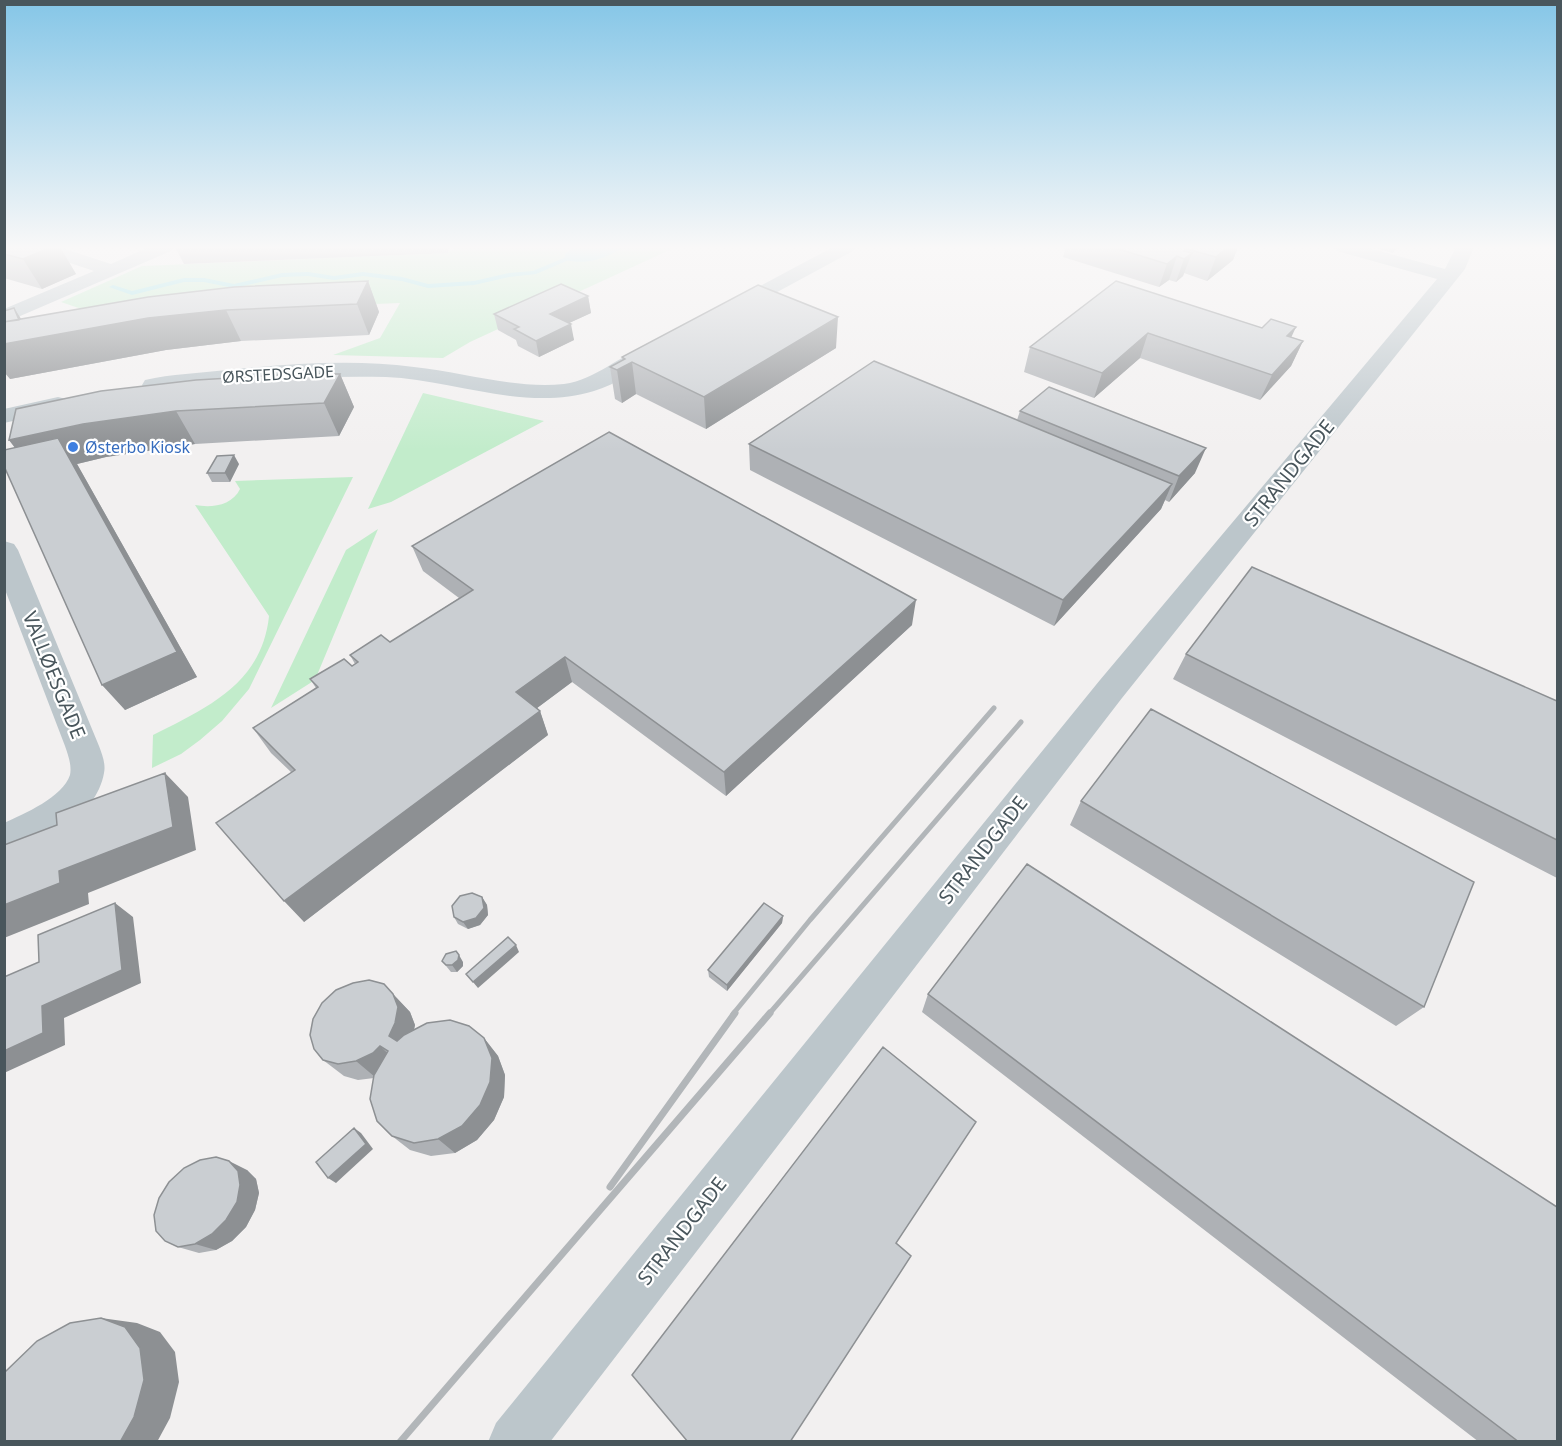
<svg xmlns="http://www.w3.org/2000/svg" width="1562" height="1446" font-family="'Noto Sans',sans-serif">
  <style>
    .green { fill: #c2eccb }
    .water { fill: #92e2e6 }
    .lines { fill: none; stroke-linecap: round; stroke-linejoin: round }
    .stream { fill: #92e2e6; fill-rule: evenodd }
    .minor { fill: #bcc6cb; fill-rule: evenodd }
    .rail-far1 { stroke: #b2b6b9; stroke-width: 5 }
    .rail { stroke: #b2b6b9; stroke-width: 7 }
    .wall { fill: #aeb1b5 }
    .shaded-wall { fill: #8d9093 }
    .building { fill: #caced2; stroke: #8d9093; stroke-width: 1.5 }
    .shop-dot { fill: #3f7fe0; stroke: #fff; stroke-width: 2 }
    .labels { text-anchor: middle; stroke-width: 4.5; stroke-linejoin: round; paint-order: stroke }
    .far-street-label { font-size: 16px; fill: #49565c; stroke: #fff }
    .far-shop-label { font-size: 16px; fill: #366cbe; stroke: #fff; text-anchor: start }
    .street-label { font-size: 20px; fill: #49565c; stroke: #fff }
  </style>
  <rect width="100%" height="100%" fill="#f2f0f0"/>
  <path class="green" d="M457,247h219l-206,95 -27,16 -110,-3 47,-17 20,-35 -301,12 -38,-13 81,-36 305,-13z
    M423,393l121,28 -153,81 -23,7z
    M353,477l-104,212 -27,32 -22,19 -19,14 -29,14 1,-33c53,-27 109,-51 116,-119l-74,-111c16,3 37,1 45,-16l-5,-8z
    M378,529l-63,151 -44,28 75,-158z"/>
  <path class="water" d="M575,247h48c-18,12 -36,18 -58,13v-6z"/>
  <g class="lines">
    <path class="stream" d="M590,247h9l-63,27 -27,3 -35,8 -46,3 -26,-7 -39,-5 -29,4 -26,-4 -26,1 -48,11 -30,-6h-20l-52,13 -23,-8 4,-2 19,6 52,-13h20l30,6 48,-11 26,-1 26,4 29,-4 39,5 26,7 46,-3 35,-8 24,-2z"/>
    <path class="minor" d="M31,247h28l52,17 38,-17h25l-3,4 -167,72v-14l90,-38 -60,-20z
      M833,247h23l-3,4 -118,64h-14l-3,-4 3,-4z
      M1334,247h31l80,22 11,-22h18l-9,22 -343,429 -572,744h-62l8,-19 604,-743 337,-401 -100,-28z
      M651,346l8,1 3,5 -3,5c-21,12 -42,27 -65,34 -69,21 -139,-11 -208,-14 -78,-2 -156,5 -233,15l-8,-2 -3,-5 3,-5c26,-6 55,-7 82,-10 62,-6 125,-11 187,-3 50,5 99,22 150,17 33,-4 56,-31 87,-38z
      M58,397l8,2 4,5 -4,5 -62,14v-14z
      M4,541l10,3 4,6 81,196c3,8 7,18 5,27 -8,45 -61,69 -100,83v-33c20,-9 59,-26 66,-48 2,-10 -2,-20 -5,-29l-61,-159z"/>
    <path class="rail-far1" d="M733,1014l77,-94 184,-212
      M769,1014l252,-292"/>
    <path class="rail" d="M610,1187l125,-174
      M400,1442l370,-429"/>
  </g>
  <path class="wall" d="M4,247h56l16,27 -34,15 -38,-11z
    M175,247h274l-1,6 -264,11z
    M1066,247h172l-5,13 -26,21 -23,-8 -1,3 -7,6 -7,-2 -10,7 -96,-30z
    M1372,247h26l-5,6z
    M368,281l11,31 -10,23 -128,6 -75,9 -156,29 4,-71 7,11z
    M1116,281l175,56 12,4 -12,25 -31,34 -120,-42 -46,40 -70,-26 6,-25z
    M588,296l3,17 -22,10 5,17 -35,17 -21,-11 -2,-6 -18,-10 -4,-16z
    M836,348l-130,81 -70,-35 -14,9 -7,-4 -5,-32 12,-7v-3z
    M340,374l14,33 -15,29 -144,8 -89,13 -29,7 120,213 -72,33 -110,-262 -6,-8z
    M1020,411l175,62 -26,29 -4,-2 -4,9 -107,117 -304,-156 -1,-26 268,-24z
    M239,464l-9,18h-18l-5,-9z
    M412,546l500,79 -186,171 -154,-114 -35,26 3,3 8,24 -244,187 -13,-150 -20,-19 -18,-25 63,-40 -6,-9 42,-13 3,-2 -5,-9 40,-13 69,-44 -36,-27z
    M1186,654l371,47v177l-384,-199z
    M1081,801l343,206 -28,19 -326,-201z
    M482,897l5,8 1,10 -8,10 -12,4 -10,-5 -4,-7z
    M783,916l-1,7 -55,68 -18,-14 -1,-7z
    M442,961l21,1v4l-6,6h-6z
    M393,994l17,18 5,13 -1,4 70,9 14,18 7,19 -1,22 -10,23 -17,20 -22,13 -24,3 -21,-6 -18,-14 -18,-58 -16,2 -14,-4 -21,-16z
    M928,994l629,448h-78l-557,-430z
    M247,1170l9,9 3,14 -4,17 -9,17 -14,14 -16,9 -17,3 -21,-6z"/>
  <path class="shaded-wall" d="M51,247h9l16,27 -34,15 -19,-30z
    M1228,247h10l-5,13 -26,21 9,-24z
    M1192,253l-9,23 -7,6 8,-23z
    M1177,256l-8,24 -10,7 8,-23z
    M368,281l11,31 -10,23 -12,-31z
    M588,296l3,17 -37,17 -4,-16z
    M14,308l11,17 123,-7 78,-8 15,31 -75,9 -156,29 -6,-7v-33z
    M838,317l-2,31 -130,81 -2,-32z
    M571,324l3,16 -35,17 -3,-16z
    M1296,327l-11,24 2,-15z
    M1148,333l-8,25 -46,40 8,-25z
    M1303,341l-12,25 -31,34 12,-25z
    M632,362l4,32 -14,9 -5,-33z
    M340,374l14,33 -15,29 -15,-33z
    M176,411l19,33 -89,13 -29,7 120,213 -72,33 -23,-25 -67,-212 -26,-33 74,-16z
    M1206,448l-11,25 -26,29 10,-26z
    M234,455l5,9 -9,18 -5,-9z
    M1172,484l-11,25 -107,117 9,-26z
    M916,600l-4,25 -186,171 -2,-24z
    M565,657l7,25 -47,35 -9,-25z
    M540,711l8,24 -244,187 -20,-21z
    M165,773l23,24 8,53 -108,43 1,11 -85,34v-33l55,-34z
    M482,897l5,8 1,10 -8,10 -12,4 -5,-7z
    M115,903l18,14 8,66 -77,35 1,27 -61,28v-22l38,-45z
    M783,916l-1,7 -55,68v-6z
    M516,945l3,7 -41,36 -5,-6z
    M459,955l4,7v4l-6,6 -5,-7z
    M393,994l17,18 5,13 -3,15 -6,13 -17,-17z
    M484,1038l14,18 7,19 -1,22 -10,23 -17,20 -22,13 -17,-14z
    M380,1046l18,17 -23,14 -19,-16z
    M354,1128l7,5 12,16 -37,34 -8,-5z
    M229,1161l18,9 9,9 3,14 -4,17 -9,17 -14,14 -16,9 -21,-6z
    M101,1318l36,5 23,9 15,20 4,30 -9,36 -13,24h-37z"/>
  <path class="building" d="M4,247h47l-28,12 -19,-5z
    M1112,247h116l-12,10 -29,-8 -3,2 8,2 -8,6 -7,-3 -10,8z
    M368,281l-11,23 -131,6 -78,8 -144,26v-22l144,-25 86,-10z
    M1116,281l146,47 9,-9 25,8 -9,9 16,5 -31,34 -124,-42 -46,40 -72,-26z
    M561,284l27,12 -38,18 21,10 -35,17 -22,-12 5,-2 -25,-13z
    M758,285l80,32 -134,80 -72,-35 -15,8 -7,-3 15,-8 -3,-2z
    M14,308l5,12 -15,2v-11z
    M874,361l298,123 -109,116 -314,-156z
    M297,374h43l-16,29 -148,8 -93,13 -74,16 7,-31 85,-18 95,-11z
    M1049,387l157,61 -27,28 -159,-65z
    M609,432l307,168 -192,172 -159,-115 -49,35 24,19 -256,190 -68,-78 79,-53 -42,-42 65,-41 -8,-8 34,-20 8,7 6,-4 -8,-7 31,-20 9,7 83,-52 -61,-44z
    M58,438l119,214 -75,33 -98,-219v-16z
    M234,455l-9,18h-18l10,-17z
    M1252,567l305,134v139l-371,-186z
    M1151,709l323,173 -50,125 -343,-206z
    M165,773l8,54 -114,44 1,12 -56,22v-60l53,-20 -1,-12z
    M1027,864l530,343v235h-38l-591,-448z
    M472,893l10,4 2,11 -8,10 -13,4 -9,-5 -2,-11 8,-10z
    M115,903l7,67 -80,36 1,27 -39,18v-74l35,-15 -1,-27z
    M764,903l19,13 -56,69 -19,-15z
    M508,937l8,8 -43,37 -7,-8z
    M456,951l3,4 -1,5 -6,5h-6l-4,-4 4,-7z
    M369,980l15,4 9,10 5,13 -3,16 -6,13 8,5 7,-6 23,-12 23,-3 19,6 15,12 8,20 -2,24 -10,23 -18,21 -24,13 -24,4 -22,-7 -15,-15 -7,-22 4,-24 14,-24 -8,-5 -7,7 -17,8 -18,3 -15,-4 -9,-11 -4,-14 3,-16 9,-16 14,-13 17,-7z
    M883,1047l93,75 -80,121 15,13 -121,186h-102l-56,-67z
    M354,1128l12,16 -38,34 -12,-16z
    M216,1157l13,4 9,10 2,14 -3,17 -11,18 -14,14 -17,10 -17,3 -13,-6 -9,-10 -2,-16 5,-17 10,-16 15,-14 16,-8z
    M101,1318l24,9 15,21 4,32 -10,37 -14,25h-116v-69l2,-2 31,-30 33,-18z"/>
  <linearGradient id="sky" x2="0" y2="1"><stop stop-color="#85c6e7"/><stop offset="0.55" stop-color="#f9f8f8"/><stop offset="1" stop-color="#f9f8f8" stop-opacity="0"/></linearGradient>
  <rect width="1562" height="450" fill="url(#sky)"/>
  <circle class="shop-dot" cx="73" cy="447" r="6"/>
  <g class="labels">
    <g class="far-street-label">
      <text transform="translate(278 374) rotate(-3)" y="6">ØRSTEDSGADE</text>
    </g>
    <g class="far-shop-label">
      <text x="85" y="453">Østerbo Kiosk</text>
    </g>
    <g class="street-label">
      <text transform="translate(1289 473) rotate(-51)" y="7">STRANDGADE</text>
      <text transform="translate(54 675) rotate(68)" y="7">VALLØESGADE</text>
      <text transform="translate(983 850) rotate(-52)" y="7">STRANDGADE</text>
      <text transform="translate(682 1231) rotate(-52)" y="7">STRANDGADE</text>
    </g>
  </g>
  <rect width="1562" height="1446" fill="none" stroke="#49565c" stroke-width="12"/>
</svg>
